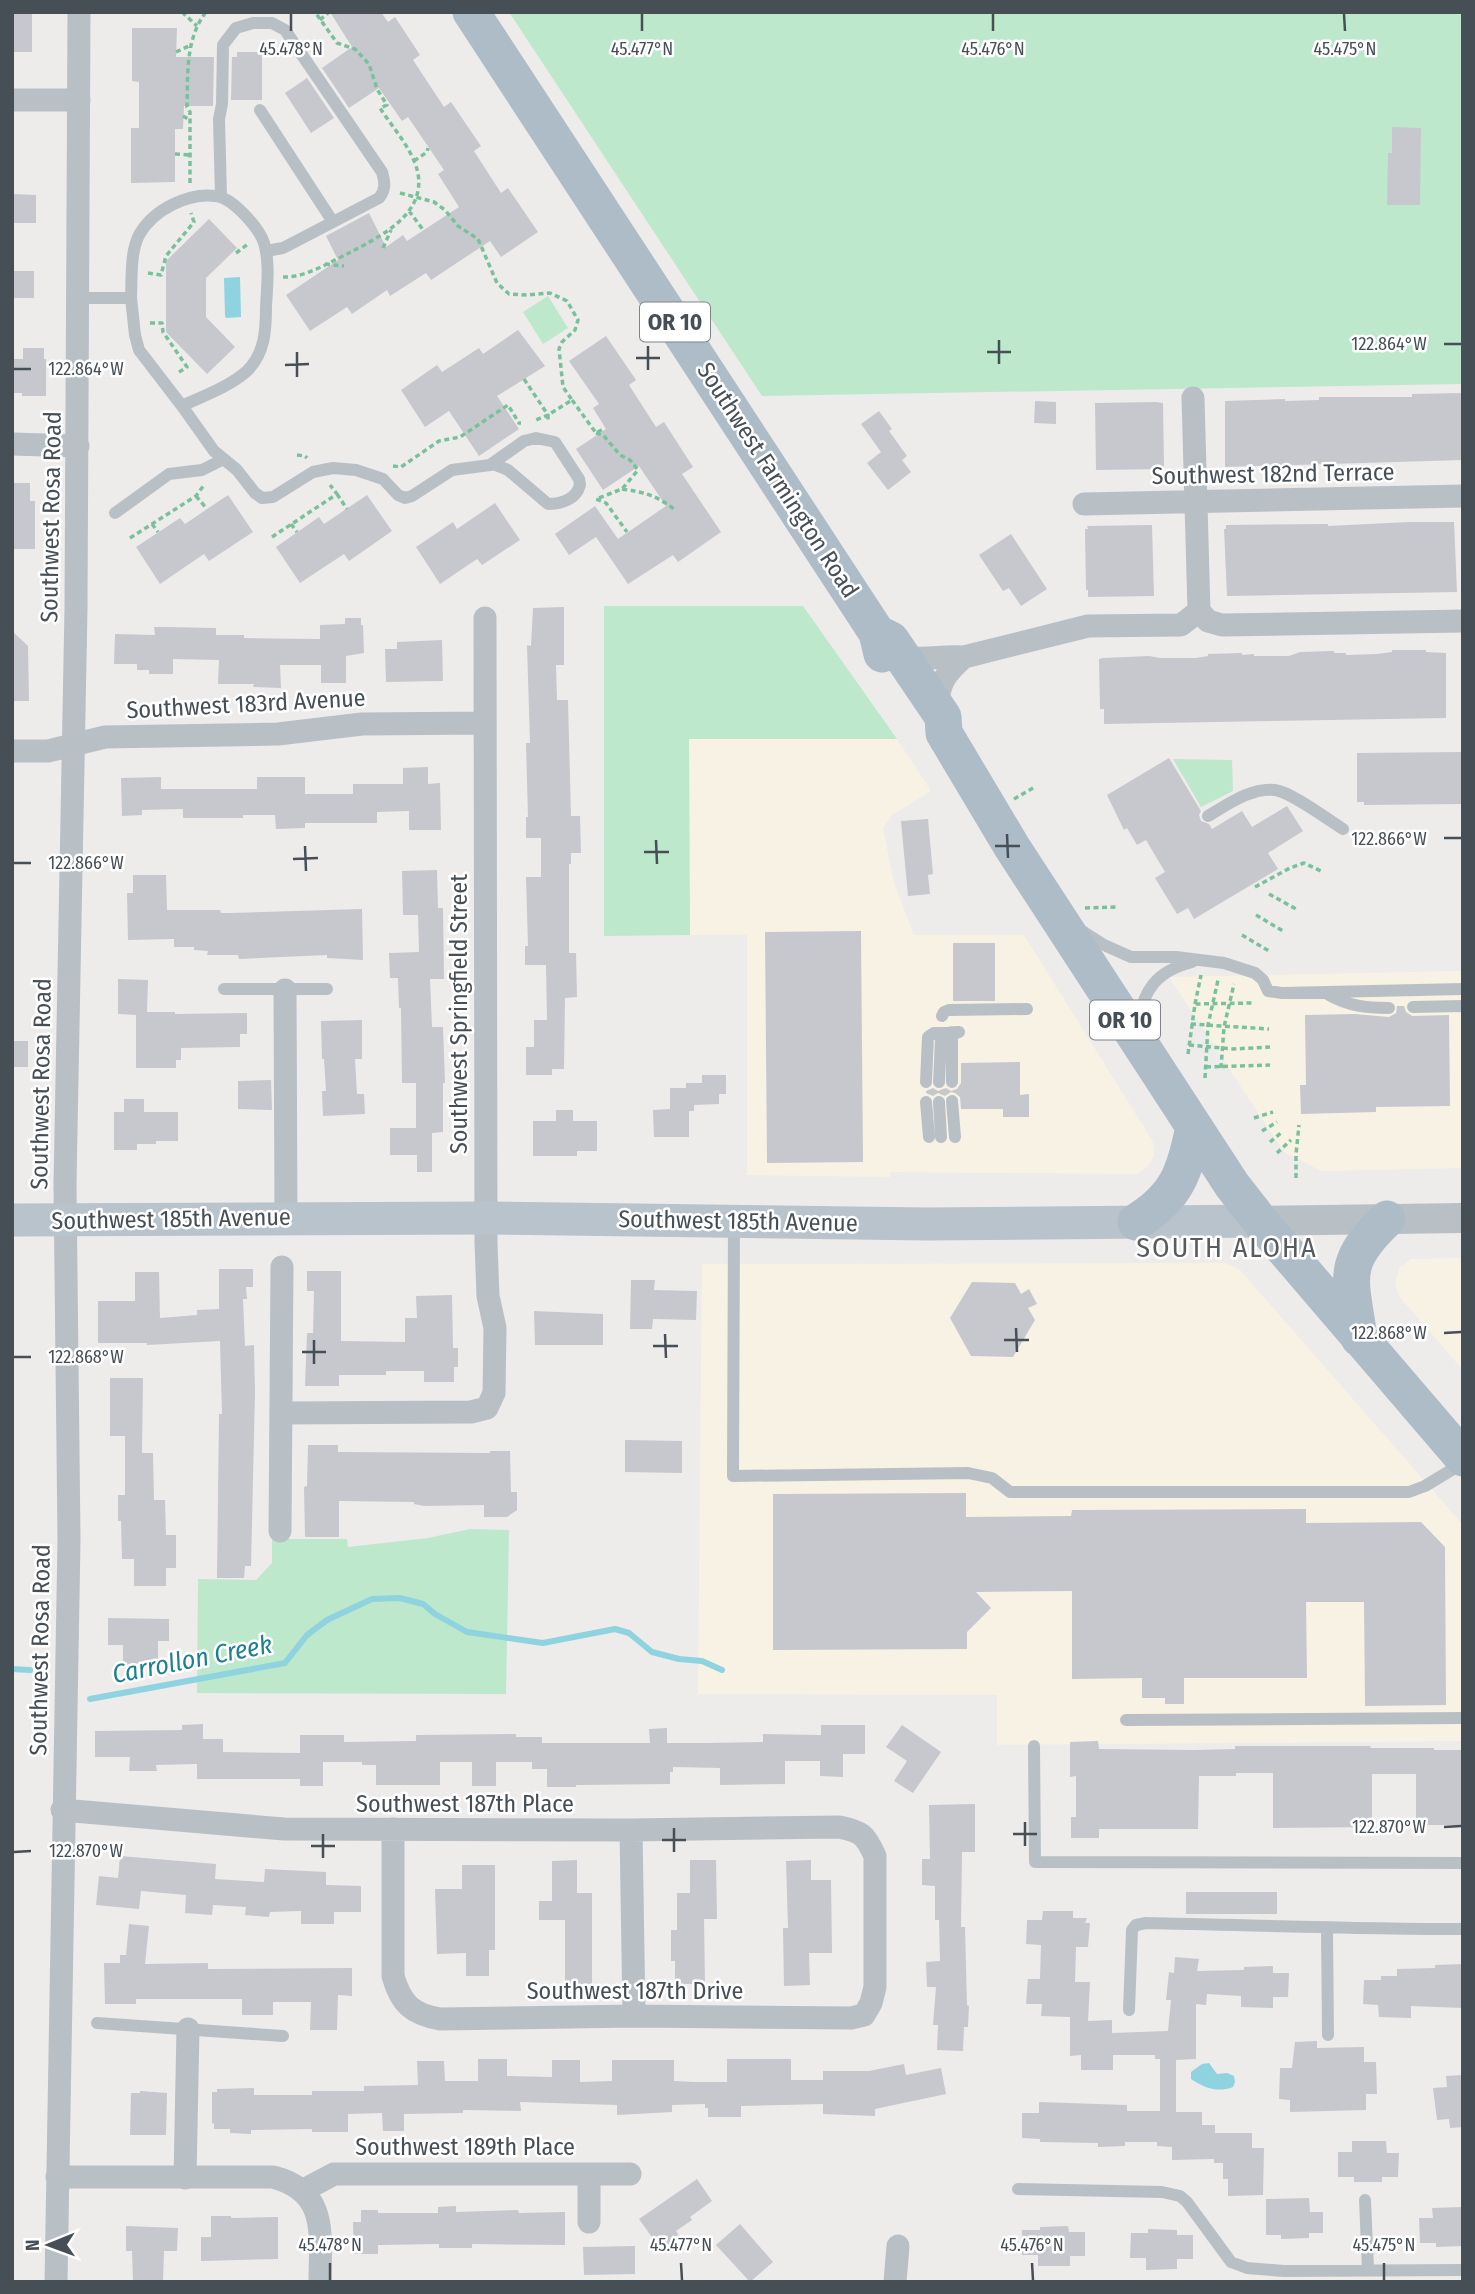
<svg xmlns="http://www.w3.org/2000/svg" width="1475" height="2294" font-family="'Fira Sans Condensed',sans-serif">
  <style>
    .commercial { fill: #f8f2e5 }
    .green { fill: #bde8cc }
    .water { fill: #8fd3e0 }
    .lines { fill: none; stroke-linecap: round; stroke-linejoin: round }
    .stream { stroke: #8fd3e0; stroke-width: 6 }
    .building { fill: #c6c8ce }
    .path { stroke: #7ac19b; stroke-width: 3.5; stroke-dasharray: 5 3.5; stroke-linecap: butt }
    .service { stroke: #b8c0c6; stroke-width: 12 }
    .minor { stroke: #b8c0c6; stroke-width: 23 }
    .tertiary { stroke: #b8c0c6; stroke-width: 30 }
    .secondary { stroke: #b9c3cb; stroke-width: 33 }
    .primary { stroke: #aebcc8; stroke-width: 37 }
    .ticks { fill: none; stroke: #464f56; stroke-width: 2.5 }
    .labels { text-anchor: middle; stroke-width: 5; stroke-linejoin: round; paint-order: stroke }
    .shield { fill: #fff; stroke: #7e8489; stroke-width: 2 }
    .shield-label { font-size: 23px; font-weight: bold; fill: #464f56 }
    .street-label { font-size: 24px; fill: #464f56; stroke: #fff }
    .water-label { font-size: 26px; font-style: italic; fill: #1c8093; stroke: #fff }
    .quarter-label { font-size: 28px; letter-spacing: 2px; fill: #595c5f; stroke: #fff }
    .ticks-label { font-size: 18px; text-anchor: middle; fill: #464f56; stroke: #fff; stroke-width: 5; stroke-linejoin: round; paint-order: stroke }
  </style>
  <rect width="100%" height="100%" fill="#eeebeb"/>
  <path class="commercial" d="M689,739h208l34,52 -39,24 -9,13 11,55 20,52h110l126,202 3,6 1,13 -8,12 -10,6h-6l-240,-2v5l-143,-2v-240h-57z
    M1463,971v197l-142,3 -37,-19 -115,-175z
    M1463,1258v112l-64,-74 -4,-13 5,-16 11,-8z
    M1226,1263l14,7 223,255v216l-466,4v-50l-299,-1 4,-430z"/>
  <path class="green" d="M509,12h954v372l-701,12z
    M548,296l20,32 -25,16 -20,-32z
    M604,606h199l94,133h-208l1,196 -86,1z
    M1173,759l59,1 1,31 -32,16z
    M470,1529l39,1 -3,164 -309,-1 1,-114 58,1 16,-17v-24h75l1,8 80,-9z"/>
  <path class="water" d="M240,277l1,40 -15,1 -1,-2 -1,-38z
    M1209,2063l8,11 10,-1 7,3 1,6 -2,5c-15,6 -29,1 -42,-8v-7l11,-8z"/>
  <g class="lines">
    <path class="stream" d="M12,1669l18,1
      M90,1699l195,-36 22,-28 20,-15 45,-21 28,-1 23,6 12,10 32,18 76,11 72,-14 14,4 23,19 27,7 23,2 20,9"/>
  </g>
  <path class="building" d="M12,12h20v40h-20z
    M330,12h51l7,10 7,-5 25,38 -7,5 31,47 7,-5 30,44 -7,5 27,42 7,-5 30,44 -37,25 -11,-16 -59,39 -5,-7 -36,23 -3,-6 -35,24 -5,-7 -37,24 -24,-36 52,-35 -12,-24 43,-23 17,34 17,-12 4,6 52,-34 -21,-33 6,-4 -36,-53 -6,4 -23,-33 -30,20 -27,-40 30,-21z
    M132,28h45l-1,29h38l-1,49h-29l-1,23h-8v53l-44,1v-55h8v-46l-7,-1z
    M237,52h25v48h-31l1,-43h5z
    M307,78l27,40 -23,15 -26,-40z
    M1392,127l29,1 -1,77h-33l1,-52h4z
    M12,194l24,1v28h-24z
    M209,219l28,29 -31,30v39l29,30 -28,27 -41,-42v-71z
    M12,271h22v27h-22z
    M518,330l27,36 -48,30 22,33 -40,27 -30,-45 -24,16 -24,-37 36,-25 5,7 37,-24 4,6z
    M606,336l30,44 -7,5 27,42 8,-5 29,45 -11,7 39,58 -43,30 -5,-7 -45,29 -32,-47 -27,18 -14,-21 40,-28 23,33 48,-33 -27,-40 -36,24 -27,-41 30,-20 -13,-21 6,-4 -30,-43z
    M23,348h21v11h2v37h-24v-3h-10v-34h11z
    M1463,393v67l-238,7v-66l60,-2v2l34,-1v-3h93v-3z
    M1035,401l21,1v22l-22,-1z
    M1156,402l7,1 1,66 -68,1 -1,-67z
    M879,411l13,18 -3,2 18,25 -5,4 9,12 -23,18 -21,-27 14,-11 -20,-28z
    M12,483h18v18h5v48h-23z
    M228,495l25,37 -44,29 -5,-7 -44,30 -24,-37 44,-29 5,6z
    M367,495l25,36 -43,30 -5,-7 -44,29 -24,-36 43,-30 5,7z
    M495,503l25,37 -38,25 -5,-6 -37,25 -24,-37 37,-25 4,7z
    M1409,522h45l3,70 -230,4 -3,-67h2v-4l102,-1v2z
    M1152,525l2,71 -66,1v-7h-2l-1,-61h3l-1,-3z
    M1011,534l36,55 -26,17 -12,-18 -6,3 -24,-36z
    M564,607v58h-8l1,35h11l3,116h9l1,37h-10v11h-2v89h7l1,44 -12,1 -1,71h-12v6h-26v-28h8v-27h13l-1,-55h-21v-19h3l-2,-69h15v-39h-15v-21h2l-2,-74h4l-3,-98 4,1 2,-38z
    M345,618h16v7h2l1,28 -18,3v27h-25v-18h-41l1,23 -28,-1 1,-3h-36l1,-24 -46,-1v15h-24v-4h-12v-6h-23l1,-30 40,1 -1,-8h13l49,1v7h28v3l76,1v-14l25,-1z
    M12,631l16,15 1,55h-17z
    M442,640l1,41 -57,1 -1,-33h12v-7z
    M1392,650h34v2l20,1v65l-342,6v-15h-4l-1,-50 4,-1 46,-2 11,2h36l12,-2v-2l34,-1v2l12,-1v2h35l11,-4 34,-1v2h12v2l31,-1 15,-2z
    M1463,752v52l-99,1v-3h-7v-49z
    M1169,758l32,53 -2,4 2,6 8,3 3,5 30,-18 10,16 35,-21 16,25 -35,22 10,16 -84,50 -6,-11 -11,6 -22,-36 10,-6 -19,-32 -9,5 -10,-17 -3,2 -17,-35z
    M428,767v17l12,-1 1,47h-32v-19l-32,1v11h-72v5l-29,1 -1,-14h-32v3h-60v-9l-41,1v5l-20,1 -1,-38 40,-1v12h96v-12h48v17h48v-10h50v-16z
    M928,819l5,55 -5,1 2,19 -22,2 -7,-75z
    M437,870l1,38h5l1,71h-14l2,48h11l2,56h-2v49l-11,1v39h-15v-17h-27v-27h26v-45h-14l-1,-75h-2l-1,-30h-8l-1,-25 30,-1 -1,-37h-15l-1,-44z
    M133,875h33l1,35h53l1,3h9l132,-4 1,51 -36,-2v-3l-88,4 -1,-4h-31l1,-4 -14,-1v-3h-20v-8l-46,1 -1,-47h6z
    M861,931l2,231 -96,1 -2,-231z
    M953,943h42v58h-42z
    M118,979l30,1 -1,32h28v2l72,-1v21h-7v13l-59,1v12h-5v8h-40v-53l-18,-1z
    M1397,1006h7l2,6 6,4 37,-1 1,91 -74,1v5l-75,2 -1,-29h6l-1,-70 50,-1 34,3 7,-4z
    M362,1020v39h-7l2,35h7l1,20 -42,2 -1,-25h4l-2,-32h-2l-1,-38z
    M12,1041h16v26h-16z
    M1020,1062v33l9,-1v23h-26v-8h-42l-1,-12 -5,-4 -4,-1 -6,4 -7,-3 -5,3 -7,-3v-2l7,-3 5,3 8,-3 5,3 6,-2 4,-6v-20z
    M702,1075h24v19h-7v10l-25,1v6h-5v26h-35l-1,-27 17,-1v-21h16v-5h16z
    M271,1080l1,30 -34,-1v-28z
    M124,1099h20v13h34v29h-22v3h-19v6h-23v-38h10z
    M556,1110h17v11h24v30h-20v5h-44v-35h23z
    M219,1269h34v18h-7l1,12h-4l2,47 9,-1 1,47 -4,174h-6l-1,12h-27l2,-164h3l-2,-73 -73,4v-2h-49v-42h37v-29h24l1,46 37,-3v-5l22,-1z
    M307,1271h34v70l64,1v-24h12l-1,-22 36,-1 1,53h5v19h-4v15h-30v-11h-38v4h-47v11h-34l2,-53h6l1,-42h-7z
    M631,1280h24l-1,10 43,1 -1,29 -43,-1 -1,10h-22z
    M972,1282l43,1 6,11 8,-5 8,15 -9,4 7,12 -22,37 -42,-1 -21,-38z
    M534,1311l69,3v31h-68z
    M110,1378h33l-1,75h11l1,47h11l1,35h10v33h-10v18h-32v-27h-12l-1,-38h-3v-26h7v-59h-15z
    M625,1440l57,1v32l-57,-1z
    M308,1445h30v7l152,1v-2h20l1,41h6v18l-10,7h-23v-12l-60,1 -10,-2v-2l-75,-1v36h-34l-1,-50 3,-1z
    M966,1493v24l105,-1 1,-6 234,-1v14l115,-1 24,25 1,158 -81,1 -1,-104h-58l1,76h-123v26h-19v-6h-23v-20l-70,1v-88l-96,1 15,16 -24,24v17l-194,1v-156z
    M108,1618l61,1v22h-11v27l-35,1v-24h-15z
    M203,1724v15h20v13l77,1v-18h44v7l72,-1v-6l100,-1v3h26v6h108l-1,-14 18,-1v15h38l58,-1v-8l58,1v-10h44v29h-22v23l-23,-1v-15h-35v23l-65,1v-17l-47,-1v5h-3v12l-94,1v2h-29v-18h-15v-7h-36v24h-24v-24h-32v23h-64v-20h-14v-3h-39v24h-23v-7h-103v-15l-41,1 1,6h-28l1,-14h-35v-26l87,-1v-5z
    M902,1725l39,27 -28,41 -19,-12 13,-20 -21,-14z
    M1098,1741l1,8 96,1 40,-1v-3h136l-1,2h64v2h29v75h-47v-51h-44v53l-99,1v-55h-37v3h-37l-1,53h-99v9h-28v-21h5v-41l-6,1v-35z
    M975,1804v48h-13l-1,75h4l2,78 2,1 -1,21h-4l-1,24 -26,-1 1,-25h-5l3,-38h-9l-1,-25 14,-1 -1,-41h-4v-34l-13,-1v-26h8l-1,-54z
    M120,1856l96,8 -1,15 49,3 1,-13 61,3v13l35,1v26h-27v12h-33v-13l-31,1 -1,5 -24,-2 1,-8 -33,-2 -1,10 -27,-2 1,-18 -45,-4 -2,18 -43,-4 3,-29 19,2z
    M577,1860v33h15v91h-27v-64h-26v-19h13v-40z
    M690,1860h26l1,59h-13l1,65h-30v-23h-4v-31h6v-37h13z
    M811,1860v20h20l1,73h-23l1,32 -26,1 -1,-58h5l-2,-67z
    M462,1865h33v85h-6v26h-23v-23l-29,1 -2,-65h27z
    M1186,1892h91v22h-91z
    M1043,1911h30v7h14l-2,5h5l-2,24h-12l-1,35h15l-2,39 24,-1v13l56,-2 3,-31h-5l3,-28 5,1 1,-16 24,2 -2,12 47,-1v-3l29,-1v7h16l-1,24h-15v11l-32,-1v-11l-34,-2 -1,11 -10,-1v55l-20,1v52h26v13h13v8h37v15h12l-1,47 -35,1v-17h-5v-16h-9v-4l-42,1v-13l-15,-1v-4h-32v4l-27,1v-4l-58,-1v-3l-18,-1v-25h17v-11l88,3v6h33v-52h-5v-4h-42v15h-32v-15l-11,1v-39l-29,-1 1,-12h-16l2,-25h12l1,-34 -15,-1 1,-24h15z
    M129,1924l20,2 -4,38 63,-1v6l144,-1v28l-14,-1 -1,35h-27l1,-28h-38v13h-31v-16h-106v5h-31l-1,-41h16v-8h6z
    M1463,1964v44l-52,-2v12l-32,-1 -1,-12 -15,-1 1,-24h17v-4h16v-7l38,-1v-3z
    M1317,2041v7l47,-1v15h12l1,32h-11v16l-76,2v-12l-11,-1 1,-31h12l3,-26z
    M478,2059h29v17l45,1v-17h28v22l32,-1v-21h62v21l20,1h33v-23h64v21h32v-9h46l35,-7 2,11 35,-7 5,26 -71,15v7l-52,-2v-10l-82,2v11h-33v-9h-3v-4l-33,1v7l-55,3v-10l-97,-3 1,9 -58,-1v3l-59,1v17h-21l-1,-18 -34,1v18h-36v-3l-61,1v4l-21,-1v-4h-16v-6l-2,1v-32h5v-3l37,-1v7h58v-4h52v-5l54,-1 -1,-24h27l1,20h33z
    M1463,2075v52l-13,1 -1,-9 -12,1 -4,-32 14,-1 -1,-11z
    M140,2091l27,2 -1,42h-36l1,-42h9z
    M1352,2141h34l1,12h12l-1,24h-16v5h-28v-5h-16v-25h14z
    M697,2179l15,22 -22,16 2,3 -16,11 4,6 -19,13 -22,-31z
    M1309,2198l1,14h13v21h-14v5l-28,1v-4h-15v-36z
    M456,2206v6l62,-2 1,3 46,-1v33l-93,-1v4h-33v-4l-61,1v9h-24l-1,-32h8v-12h17v3h60v-6z
    M1463,2207v39l-27,1v-4h-16l-1,-25h14l-1,-10z
    M211,2216h20v2l47,-1v42l-77,2v-24h10z
    M740,2224l33,38 -23,20 -34,-37z
    M126,2226l52,2 -1,23h-13l-1,31h-30l-1,-31h-6z
    M1068,2226l1,6h16v24h-15v10h-32v-11h-16v-25h18v-3z
    M1148,2229l29,1v5h16v24h-16v10l-31,1v-12h-16l1,-25h17z
    M635,2246v28l-51,1 -1,-28z"/>
  <g class="lines">
    <path class="path" d="M182,12l15,14
      M320,20l9,-8
      M176,52l15,-7
      M183,116l7,4
      M175,154l15,1
      M414,161l13,-9 1,-4
      M190,183v-71l-3,-5c1,-32 -2,-68 19,-95
      M400,193l34,9 11,8 13,16 20,13 19,44 12,11 18,1 23,-2 17,8 11,19 -3,10 -13,12 -3,7 4,38 9,13 -24,15v8
      M409,211l15,20
      M383,248l8,-18
      M236,253l12,-9
      M325,264l19,2
      M148,273l13,2 5,-19 28,-34 -3,-9
      M283,277c22,1 47,-15 66,-24 34,-18 84,-42 66,-90 -8,-20 -24,-38 -35,-55l7,-3 -10,-16 -8,-25 -14,-15 -18,-6 -22,-31
      M150,323h12l1,9 24,35 -11,7
      M524,379l24,36 -12,5
      M572,400l24,33 9,-5
      M596,433l7,2 17,20 10,5 8,10 -16,19 -26,10 10,4 21,29
      M297,455l8,1 2,2
      M393,466l8,1 38,-26 21,-4 48,-32 11,18h2
      M622,489c22,3 36,7 53,21
      M337,494l10,15
      M196,496l11,13
      M152,524l6,8
      M291,524l6,8
      M272,537l65,-43 -7,-9
      M130,538l66,-42 8,-11
      M1014,799l21,-12
      M1255,887l35,-19 14,-5 17,8
      M1269,894l27,15
      M1085,908l31,-1
      M1256,915l27,16
      M1242,935l27,16
      M1195,1004l6,-29
      M1191,1024l78,5
      M1189,1045l44,4 37,-2
      M1188,1054l7,-50 58,-1
      M1206,1067l64,-2
      M1221,1068l3,-41 10,-43
      M1205,1078l3,-53 10,-45
      M1254,1118l19,-6
      M1262,1131l15,-9
      M1270,1142l12,-10
      M1277,1153l14,-13
      M1296,1178v-24l3,-29"/>
    <path class="service" d="M260,110l73,112
      M221,197l-2,-78 3,-15 1,-59 13,-17 17,-5h19l13,7 97,142c3,10 4,18 -3,26l-96,50 -17,3
      M78,298h53l4,37 4,15 43,56c21,-10 47,-19 65,-35 18,-18 19,-41 19,-64 1,-21 4,-44 -2,-64 -5,-15 -31,-45 -48,-47 -28,-4 -63,14 -77,39 -9,18 -7,43 -8,63
      M182,406l32,45 23,19 18,23 7,5 11,-1 40,-25 20,-4 23,2 27,9 15,16 7,3 7,-2 40,-26 38,-5 34,-24 12,-3 19,4 24,37 1,6c-4,14 -18,19 -32,19l-40,-34 -15,-6
      M115,513l54,-39 33,-4 22,-11
      M1208,816c19,-11 43,-29 67,-26 16,2 52,29 68,39
      M1079,929l25,16 27,12h45l48,6 31,10 8,7 5,11 14,2 181,-4
      M224,989h103
      M1329,995c20,11 37,13 60,13
      M1413,1007l50,-1
      M942,1016l2,-4 5,-2 78,-1
      M1139,1025c3,-35 18,-54 53,-63
      M926,1082l2,-45 6,-4h14
      M939,1082l2,-43c4,-7 11,-7 18,-7
      M952,1082v-44l1,-4 6,-2
      M952,1101l3,36
      M926,1102l3,35
      M939,1102l2,35
      M734,1222l-1,254 235,-3 24,5 18,14h399l16,-6 38,-23
      M1126,1720l337,-2
      M1034,1746l1,116 428,1
      M1327,1928l1,107
      M1129,2010l3,-80 4,-5 10,-2c106,2 211,6 317,6
      M97,2023l186,13
      M1018,2189l144,3 18,4 7,6 44,60 16,6 37,3 179,-1
      M1365,2200l3,69"/>
    <path class="minor" d="M12,100h67
      M1193,398l6,213
      M12,444l66,2
      M1084,504l379,-8
      M903,657c23,4 39,-2 61,0l124,-31 93,-1 18,-14 9,10 14,4 241,-4
      M937,708c2,-26 8,-34 27,-51
      M12,751h36l57,-14 173,-3 84,-10 123,-1
      M285,990l1,228
      M282,1413l189,-1 16,-4 7,-15 1,-65 -7,-32 -2,-53 -1,-625
      M280,1531l2,-264
      M62,1810l222,19 347,1 208,-3c23,5 26,7 36,29v131l-4,16 -7,12 -13,3 -217,-2 -194,3c-28,-5 -39,-15 -47,-43v-147
      M631,1830l3,186
      M57,2177h216c56,14 47,59 47,105
      M185,2178l3,-149
      M302,2191l32,-17h296
      M589,2222v-48
      M56,2282l13,-742 -4,-356 11,-576 3,-596
      M895,2282l3,-36"/>
    <path class="tertiary" d="M1260,1221l203,-3"/>
    <path class="secondary" d="M12,1220l474,-2 441,6 333,-3"/>
    <path class="primary" d="M471,12l406,621 5,21
      M877,633l14,7 46,68 6,9 1,16 68,114 220,338 28,36 203,237
      M1136,1222c41,-25 49,-50 58,-95
      M1359,1338c-8,-59 -20,-74 28,-119"/>
  </g>
  <path class="ticks" d="M291,14v17M642,14v17M993,14v17M1344,14l1,17M999,340v24M1444,344h17M648,346v24M297,352v25M987,352h24M636,358h24M285,365l24,-1M14,369h17M1007,834l1,24M1444,838h17M656,840l1,24M305,846l1,25M995,846h25M644,852h25M293,859l25,-1M14,863h17M1016,1328l1,24M1444,1333l17,-1M665,1334l1,24M314,1340v24M1004,1340h25M653,1346h25M302,1352h24M14,1357h17M1025,1822v24M1444,1827l17,-1M674,1828v24M323,1834v24M1013,1834h24M662,1840h24M311,1846h24M14,1852l17,-1M330,2263v17M681,2263l1,17M1032,2263l1,17M1384,2263v17"/>
  <g class="labels">
    <g class="shield">
      <rect x="640" y="302.5" width="70" height="39" rx="5"/>
      <rect x="1090" y="1000.5" width="70" height="39" rx="5"/>
    </g>
    <g class="shield-label">
      <text x="675" y="330">OR 10</text>
      <text x="1125" y="1028">OR 10</text>
    </g>
    <g class="street-label">
      <text transform="translate(1273 474) rotate(-1)" y="8">Southwest 182nd Terrace</text>
      <text transform="translate(778 480) rotate(57)" y="8">Southwest Farmington Road</text>
      <text transform="translate(51 517) rotate(-89)" y="8">Southwest Rosa Road</text>
      <text transform="translate(246 704) rotate(-3)" y="8">Southwest 183rd Avenue</text>
      <text transform="translate(459 1014) rotate(-90)" y="8">Southwest Springfield Street</text>
      <text transform="translate(41 1084) rotate(-89)" y="8">Southwest Rosa Road</text>
      <text transform="translate(171 1219) rotate(-1)" y="8">Southwest 185th Avenue</text>
      <text transform="translate(738 1221) rotate(1)" y="8">Southwest 185th Avenue</text>
      <text transform="translate(40 1650) rotate(-89)" y="8">Southwest Rosa Road</text>
      <text x="465" y="1812">Southwest 187th Place</text>
      <text x="635" y="1999">Southwest 187th Drive</text>
      <text x="465" y="2155">Southwest 189th Place</text>
    </g>
    <g class="water-label">
      <text transform="translate(192 1659) rotate(-11)" y="9">Carrollon Creek</text>
    </g>
    <g class="quarter-label">
      <text x="1227" y="1257">SOUTH ALOHA</text>
    </g>
  </g>
  <g class="ticks-label">
    <text x="291" y="55">45.478°N</text>
    <text x="642" y="55">45.477°N</text>
    <text x="993" y="55">45.476°N</text>
    <text x="1345" y="55">45.475°N</text>
    <text x="1389" y="350">122.864°W</text>
    <text x="86" y="375">122.864°W</text>
    <text x="1389" y="845">122.866°W</text>
    <text x="86" y="869">122.866°W</text>
    <text x="1389" y="1339">122.868°W</text>
    <text x="86" y="1363">122.868°W</text>
    <text x="1389" y="1833">122.870°W</text>
    <text x="86" y="1857">122.870°W</text>
    <text x="330" y="2251">45.478°N</text>
    <text x="681" y="2251">45.477°N</text>
    <text x="1032" y="2251">45.476°N</text>
    <text x="1384" y="2251">45.475°N</text>
  </g>
  <rect width="1475" height="2294" fill="none" stroke="#464f56" stroke-width="28"/>
  <g transform="translate(49 2245) rotate(269)" stroke="#ffffff" stroke-width="5" paint-order="stroke">
  <path d="M0-5L12 26L0 18L-12 26Z" fill="#464f56"/>
  <text y="-10" font-size="19" font-weight="bold" text-anchor="middle" fill="#464f56">N</text>
  </g>
</svg>
